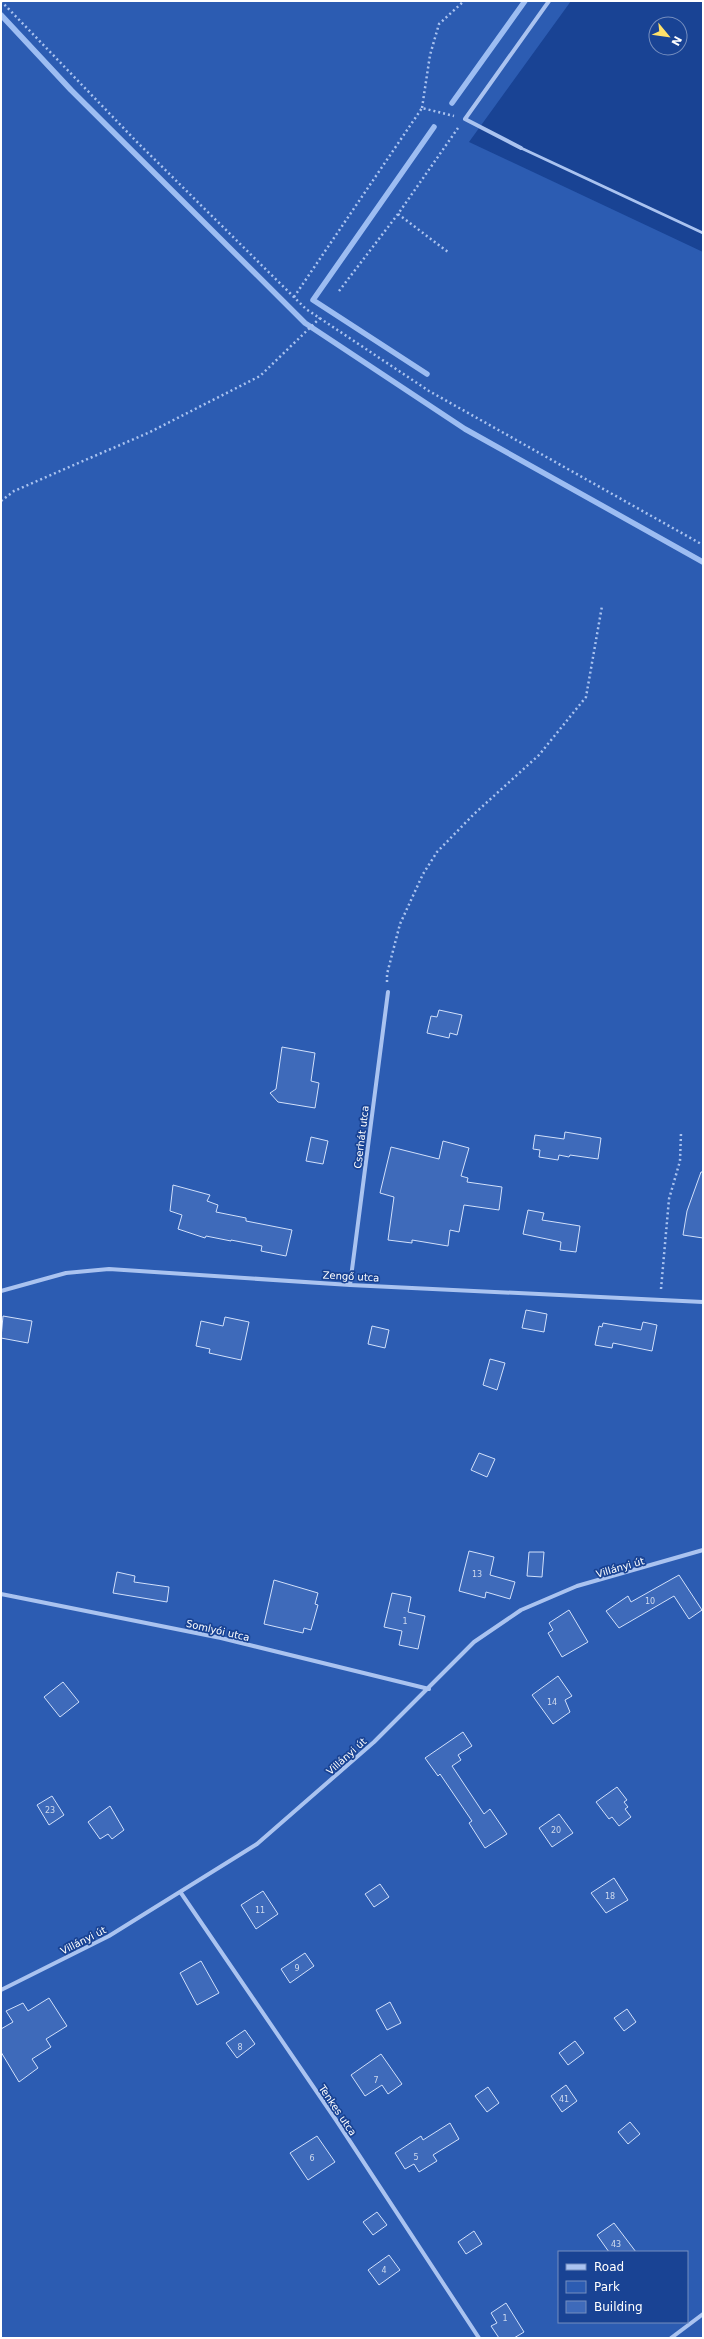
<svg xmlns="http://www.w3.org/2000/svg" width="704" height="2339" font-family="'DejaVu Sans',sans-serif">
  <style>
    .green { fill: #2c5cb2; fill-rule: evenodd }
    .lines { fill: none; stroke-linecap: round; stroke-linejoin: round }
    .stream { stroke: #9dbdf2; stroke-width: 5.5 }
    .building { fill: #3e6aba; stroke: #d1e0fb }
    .path { stroke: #aac3f0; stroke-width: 2.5; stroke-dasharray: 2 3; stroke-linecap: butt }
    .lane { stroke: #aac3f0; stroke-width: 3 }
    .street { stroke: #aac3f0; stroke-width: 4 }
    .labels { text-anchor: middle; stroke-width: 3.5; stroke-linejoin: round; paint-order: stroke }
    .number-label { font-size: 8px; fill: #cfdaee }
    .street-label { font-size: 10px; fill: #fff; stroke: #194394 }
  </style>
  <rect width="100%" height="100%" fill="#194394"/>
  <path class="green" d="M1,1h570l-102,141 234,110v2086h-702zM559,2252h128v70h-128z"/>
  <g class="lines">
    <path class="stream" d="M1,15l70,75 234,233 160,106 238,133
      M452,103l73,-102
      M427,374l-114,-74 121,-173"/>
  </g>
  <path class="building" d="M439,1010l23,5 -5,20 -7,-2 -1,5 -22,-5 4,-17 6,1z
    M282,1047l33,6 -4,28 8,2 -4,25 -37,-6 -8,-9 6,-4z
    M565,1132l36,6 -3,21 -28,-4 -1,2 -10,-2 -1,5 -19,-3 1,-7 -7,-1 2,-14 29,4z
    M311,1137l17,4 -5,23 -17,-3z
    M443,1141l26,7 -8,28 7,2 -1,4 35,5 -3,23 -35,-5 -5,27 -9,-2 -2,16 -36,-6v3l-24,-3 6,-43 -14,-4 11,-46 48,12z
    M701,1172h2v66l-20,-3 4,-24z
    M173,1185l37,10 -3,6 11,4 -2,7 30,6v3l46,9 -6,26 -25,-5 1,-5 -31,-6v1l-25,-5 -1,2 -27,-9 4,-14 -12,-4z
    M528,1210l16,3 -2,7 38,6 -4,26 -16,-2 1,-8 -38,-8z
    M526,1310l21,4 -3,18 -22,-4z
    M3,1316l29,5 -4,22 -27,-5z
    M225,1317l24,5 -8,38 -32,-7 1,-4 -14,-3 5,-25 22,5z
    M643,1322l14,3 -5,26 -39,-8 -1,5 -17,-3 4,-19 3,1 1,-4 38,7z
    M372,1326l17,4 -4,18 -17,-4z
    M490,1359l15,4 -8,27 -14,-5z
    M479,1453l16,6 -8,18 -16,-7z
    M469,1551l25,6 -4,18 25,7 -5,17 -24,-7 -1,6 -26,-7z
    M529,1552h15l-2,25 -15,-1z
    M117,1572l18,4 -1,6 35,5 -2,15 -54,-9z
    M679,1575l23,35 -13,9 -15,-23 -55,32 -13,-17 22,-15 3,6z
    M274,1580l44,13 -3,11 3,1 -7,25 -7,-2 -1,5 -39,-9z
    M392,1593l19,4 -3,15 17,4 -7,33 -19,-4 3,-14 -18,-4z
    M569,1610l19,32 -26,15 -14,-24 5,-3 -4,-7z
    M558,1676l14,20 -7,4 5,12 -17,12 -21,-29z
    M63,1682l16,20 -19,15 -16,-20z
    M463,1732l9,14 -14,9 3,5 -9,6 32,48 6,-5 17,25 -22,14 -16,-25 3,-2 -32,-47 -2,2 -13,-18z
    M617,1787l10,13 -3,2 4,5 -3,2 6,8 -12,9 -7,-9 -3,2 -13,-17z
    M52,1796l12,19 -15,10 -12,-20z
    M110,1806l14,24 -12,9 -4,-5 -8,5 -12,-17z
    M559,1814l14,19 -21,14 -13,-19z
    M614,1878l14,22 -22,13 -15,-20z
    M380,1884l9,13 -15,10 -9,-13z
    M263,1891l15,23 -22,15 -15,-24z
    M305,1953l9,13 -24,17 -9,-14z
    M201,1961l18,32 -22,12 -17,-32z
    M49,1998l18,28 -21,13 5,8 -19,12 6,9 -19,14 -18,-30v-23l12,-7 -7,-11 17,-8 5,8z
    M390,2002l11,21 -14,7 -11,-20z
    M627,2009l9,13 -12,9 -10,-13z
    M245,2030l10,14 -18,14 -11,-15z
    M575,2041l9,12 -16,12 -9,-12z
    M381,2054l21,30 -14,10 -6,-9 -17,11 -14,-21z
    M566,2085l11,16 -15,11 -11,-16z
    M488,2087l11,16 -12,9 -12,-16z
    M630,2122l10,12 -12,10 -10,-12z
    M450,2123l9,16 -26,16 4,6 -18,11 -5,-8 -9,5 -10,-16 26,-17 2,4z
    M317,2136l18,26 -27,18 -18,-27z
    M377,2212l10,13 -14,10 -10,-13z
    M614,2223l22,29h-27l-12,-17z
    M474,2231l8,13 -16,10 -8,-12z
    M389,2255l11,15 -21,15 -11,-15z
    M506,2303l18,29 -10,6h-15l-8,-12 6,-3 -6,-10z"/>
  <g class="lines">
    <path class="path" d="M1,1l135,140 170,168 123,82 274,154
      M422,108l8,-53 9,-31 25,-23
      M398,214l50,38
      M339,291l59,-77 60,-86
      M294,297l128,-189 32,8
      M1,501l13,-10 136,-59 110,-56 60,-58
      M387,982v-8l13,-50 23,-50 14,-22 37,-38 65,-59 47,-58 16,-91
      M661,1289l8,-90 11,-38 1,-28"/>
    <path class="lane" d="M521,148l182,85"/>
    <path class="street" d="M521,148l-56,-29 84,-118
      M350,1285l38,-293
      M1,1291l65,-18 43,-4 241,16 353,17
      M1,1594l220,44 208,51
      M181,1893l155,227 143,218
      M1,1990l108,-54 148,-92 117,-102 100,-100 47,-32 56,-24 126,-36
      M671,2338l32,-24"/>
  </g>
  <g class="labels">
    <g class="number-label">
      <text x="477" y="1577">13</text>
      <text x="650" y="1604">10</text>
      <text x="405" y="1624">1</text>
      <text x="552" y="1705">14</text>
      <text x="50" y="1813">23</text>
      <text x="556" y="1833">20</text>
      <text x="610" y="1899">18</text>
      <text x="260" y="1913">11</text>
      <text x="297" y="1971">9</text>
      <text x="240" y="2050">8</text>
      <text x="376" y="2083">7</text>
      <text x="564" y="2102">41</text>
      <text x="416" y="2160">5</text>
      <text x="312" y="2161">6</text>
      <text x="616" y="2247">43</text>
      <text x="384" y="2273">4</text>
      <text x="505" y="2321">1</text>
    </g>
    <g class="street-label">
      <text transform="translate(361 1137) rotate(-83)" y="4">Cserhát utca</text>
      <text transform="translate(351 1276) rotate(3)" y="4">Zengő utca</text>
      <text transform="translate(620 1567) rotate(-16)" y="4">Villányi út</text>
      <text transform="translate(218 1630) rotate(13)" y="4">Somlyói utca</text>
      <text transform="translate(346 1756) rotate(-42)" y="4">Villányi út</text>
      <text transform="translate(83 1940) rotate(-27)" y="4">Villányi út</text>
      <text transform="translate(338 2110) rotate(56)" y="4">Tenkes utca</text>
    </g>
  </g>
  <rect width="704" height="2339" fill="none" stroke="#ffffff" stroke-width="4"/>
  <rect x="558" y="2251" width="130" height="72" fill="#194394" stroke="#758ebf"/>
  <rect x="566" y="2264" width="20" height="6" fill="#aac3f0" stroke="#758ebf"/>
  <text x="594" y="2271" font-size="12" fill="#ffffff">Road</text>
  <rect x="566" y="2281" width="20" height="12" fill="#2c5cb2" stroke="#758ebf"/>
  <text x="594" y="2291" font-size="12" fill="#ffffff">Park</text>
  <rect x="566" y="2301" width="20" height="12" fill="#3e6aba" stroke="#758ebf"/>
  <text x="594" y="2311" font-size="12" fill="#ffffff">Building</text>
  <g transform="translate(668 36) rotate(119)"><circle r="19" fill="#194394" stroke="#758ebf"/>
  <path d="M0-3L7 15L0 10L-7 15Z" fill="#ffe169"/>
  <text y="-6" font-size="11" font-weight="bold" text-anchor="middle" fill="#ffffff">N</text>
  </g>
</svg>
